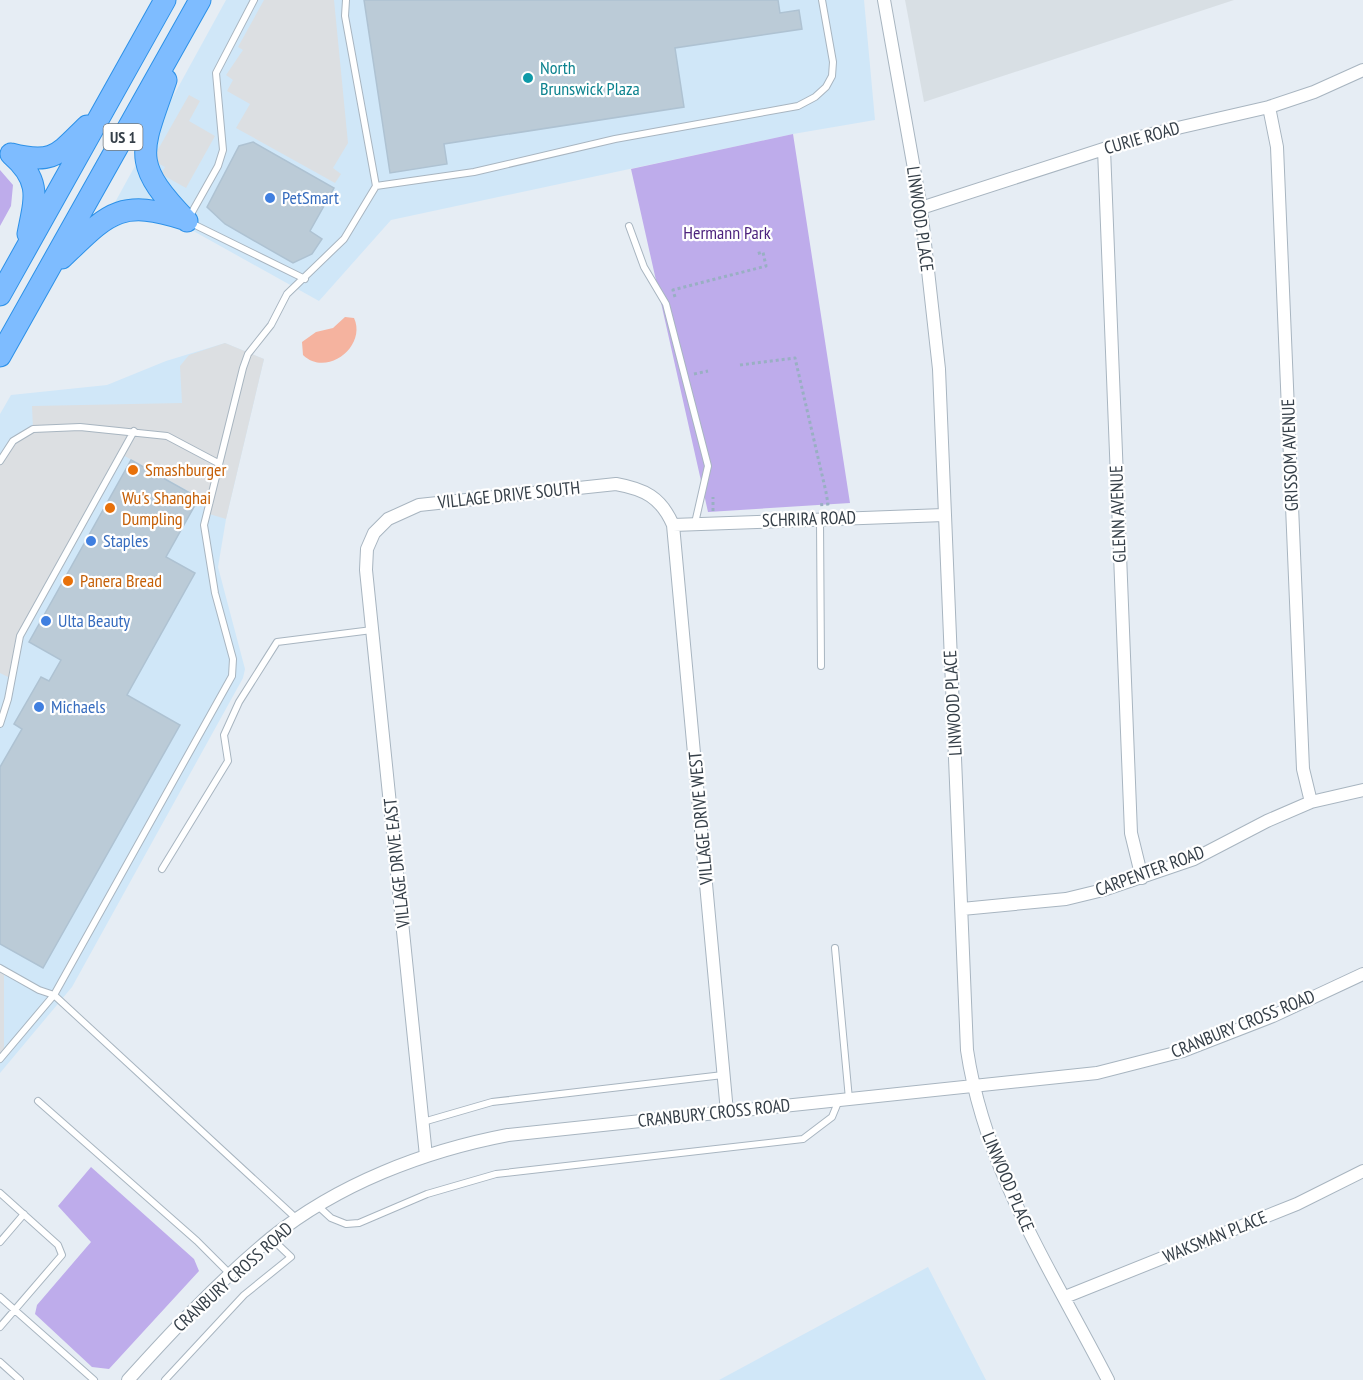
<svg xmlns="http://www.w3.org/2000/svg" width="1363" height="1380" font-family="'PT Sans Narrow',sans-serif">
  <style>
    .commercial { fill: #d0e7f8 }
    .industrial { fill: #d8dfe4 }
    .green { fill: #beaceb }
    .parking { fill: #dcdfe2 }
    .water { fill: #f5b39f }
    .building { fill: #bbcbd7; stroke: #aec2d2; stroke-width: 1.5 }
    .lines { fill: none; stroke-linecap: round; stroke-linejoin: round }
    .service-casing { stroke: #a8b5c0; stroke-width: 8 }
    .minor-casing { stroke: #a8b5c0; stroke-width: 14 }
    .trunk-casing { stroke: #2d91e8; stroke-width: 23 }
    .path { stroke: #99afc3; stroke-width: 3; stroke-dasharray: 3 3; stroke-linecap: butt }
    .service { stroke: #fff; stroke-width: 6 }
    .minor { stroke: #fff; stroke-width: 12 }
    .trunk { stroke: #7ebcff; stroke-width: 21 }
    .culture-dot { fill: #0f9aa8; stroke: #fff; stroke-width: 2 }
    .shop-dot { fill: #3f7fe0; stroke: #fff; stroke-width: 2 }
    .food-dot { fill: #e8710a; stroke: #fff; stroke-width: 2 }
    .labels { text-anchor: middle; stroke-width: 4.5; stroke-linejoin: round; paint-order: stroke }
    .shield { fill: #fff; stroke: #72797f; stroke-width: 1.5 }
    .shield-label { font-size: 16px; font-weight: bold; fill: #353f48 }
    .culture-label { font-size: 18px; fill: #0d838f; stroke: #fff; text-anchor: start }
    .street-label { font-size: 18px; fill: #353f48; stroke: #fff }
    .shop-label { font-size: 18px; fill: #366cbe; stroke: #fff; text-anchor: start }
    .park-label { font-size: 18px; fill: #4d247e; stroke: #fff }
    .food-label { font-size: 18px; fill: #c56008; stroke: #fff; text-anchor: start }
  </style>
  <rect width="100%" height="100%" fill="#e6edf4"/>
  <path class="commercial" d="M226,0h638l11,120 -82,14 -402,86 -72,81 -140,-78 -42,-6 -41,20z
    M225,343l39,16 -38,160 -8,48 27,102 -2,9 -171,309 -72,86v-659l11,-19 96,-10 59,-24z
    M928,1267l58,113h-267z"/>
  <path class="industrial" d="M905,0h329l-310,102z"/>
  <path class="green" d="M793,134l57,369 -142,9 -77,-343z
    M0,170l13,15 -2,21 -11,20z
    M91,1167l103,92 5,12 -90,98 -17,-2 -57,-53 2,-9 54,-63 -33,-36z"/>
  <path class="parking" d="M264,0h70l14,143 -15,25 8,6 -6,9 -99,-55 14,-24 -23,-13 6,-11 -7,-5 17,-25 -5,-3z
    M189,95l11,6 -11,20 26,15 -29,52 -25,-14 4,-7 -13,-7z
    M225,343l39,16 -38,160 -20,-6 2,-11 -87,-48 -101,182 -8,43 -12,-6v-212l13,-20 20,-12 -1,-23 150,-3 -2,-37 9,-11z
    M0,968l4,2v85l-4,4z"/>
  <path class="water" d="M345,317l9,1c13,28 -27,60 -51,37l-1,-13 14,-10 17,-4z"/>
  <path class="building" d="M364,0h414l2,13 19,-3 3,19 -127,19 9,59 -240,37 3,20 -57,9z
    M253,142l81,46 -24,43 12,8 -10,15 -19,9 -68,-39 -18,-17 32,-61z
    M131,460l68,38 -33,59 29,16 -68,122 53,30 -137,243 -43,-24v-177l22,-38 -8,-5 27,-47 8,4 12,-21 -32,-18z"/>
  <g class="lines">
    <g class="service-casing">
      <path id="service" d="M254,0l-38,73 7,77 -5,16 -31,55 118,58
        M346,0l-1,16 31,170
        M629,226l15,41 22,37 42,162 -13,57
        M0,461l13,-20 20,-12 47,-2 87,9 51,27
        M820,520l1,146
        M0,724l8,-25 12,-63 114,-205
        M162,869l66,-108 -4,-26 15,-33 38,-60 95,-12
        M835,948l14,151
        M0,968l39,22 15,5 244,225
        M0,1059l54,-64 178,-319 1,-17 -18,-66 -11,-68 39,-157 5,-14 23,-29 16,-31 57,-55 32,-53 98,-14 141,-33 183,-33 17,-9 11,-10 6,-11 1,-14 -11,-62
        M38,1101l159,140 34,34
        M423,1122l69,-20 231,-27
        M0,1193l58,52 4,10 -62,72
        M318,1206l13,12 15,6 13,-1 68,-29 69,-20 307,-35 29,-22 7,-17
        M0,1242l24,-28
        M0,1297l94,83
        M0,1362l20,18
        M165,1380l79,-85 47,-38 -20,-19"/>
    </g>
    <g class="minor-casing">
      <path id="minor" d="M884,0l37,208 18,161 28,681c18,121 86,223 141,330
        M1269,107l8,40 26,622 8,33
        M1104,149l27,684 11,45
        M921,208l226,-73 122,-28 45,-15 49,-22
        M673,525l271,-10
        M962,909l104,-10 37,-9 91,-31 73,-38 44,-19 52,-12
        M426,1156l-60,-586 1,-21 7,-16 14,-14 31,-14 197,-21c28,5 45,13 57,41l54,587
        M1065,1297l232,-93 66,-33
        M128,1380c45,-50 91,-99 143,-142 67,-54 153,-87 237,-103l589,-62 86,-22 90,-35 90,-42"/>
    </g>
    <g class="trunk-casing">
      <path id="trunk" d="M166,80c-25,73 -36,82 21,141
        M11,154c43,11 47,0 76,-28
        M11,154c31,27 24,44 17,80
        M62,258c46,-44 57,-60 122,-39
        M0,295l165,-295
        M0,356l200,-356"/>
    </g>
    <path class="path" d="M675,297l-2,-7 93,-24 -3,-14 -7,2
      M740,365l55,-7 31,134 2,12 -10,1
      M694,374l14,-3
      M713,511v-14"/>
    <use href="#service" class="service"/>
    <use href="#minor" class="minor"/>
    <use href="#trunk" class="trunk"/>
  </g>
  <circle class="culture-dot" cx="528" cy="78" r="6"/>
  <g class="shop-dot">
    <circle cx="270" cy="198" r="6"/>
    <circle cx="91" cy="541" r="6"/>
    <circle cx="46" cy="621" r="6"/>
    <circle cx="39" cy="707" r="6"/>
  </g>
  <g class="food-dot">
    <circle cx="133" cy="470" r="6"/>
    <circle cx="110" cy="508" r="6"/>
    <circle cx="68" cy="581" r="6"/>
  </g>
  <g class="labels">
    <rect class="shield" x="103.5" y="124" width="39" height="26" rx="4.5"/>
    <g class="shield-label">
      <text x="123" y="143">US 1</text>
    </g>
    <g class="culture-label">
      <text x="540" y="74">North<tspan x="540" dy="21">Brunswick Plaza</tspan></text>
    </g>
    <g class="street-label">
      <text transform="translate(1142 138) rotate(-16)" y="6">CURIE ROAD</text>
      <text transform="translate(920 219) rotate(82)" y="6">LINWOOD PLACE</text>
      <text transform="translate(1290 455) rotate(-92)" y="6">GRISSOM AVENUE</text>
      <text transform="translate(509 495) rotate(-6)" y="6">VILLAGE DRIVE SOUTH</text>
      <text transform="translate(1118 514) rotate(-92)" y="6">GLENN AVENUE</text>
      <text transform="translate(809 519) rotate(-2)" y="6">SCHRIRA ROAD</text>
      <text transform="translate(953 703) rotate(-93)" y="6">LINWOOD PLACE</text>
      <text transform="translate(701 818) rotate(-95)" y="6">VILLAGE DRIVE WEST</text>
      <text transform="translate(397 863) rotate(-96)" y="6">VILLAGE DRIVE EAST</text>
      <text transform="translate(1150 871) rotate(-20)" y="6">CARPENTER ROAD</text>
      <text transform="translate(1243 1024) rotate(-22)" y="6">CRANBURY CROSS ROAD</text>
      <text transform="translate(714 1113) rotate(-6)" y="6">CRANBURY CROSS ROAD</text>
      <text transform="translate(1008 1182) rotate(67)" y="6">LINWOOD PLACE</text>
      <text transform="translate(1215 1237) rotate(-22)" y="6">WAKSMAN PLACE</text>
      <text transform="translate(233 1277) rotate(-42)" y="6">CRANBURY CROSS ROAD</text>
    </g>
    <g class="shop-label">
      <text x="282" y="204">PetSmart</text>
      <text x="103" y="547">Staples</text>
      <text x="58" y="627">Ulta Beauty</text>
      <text x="51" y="713">Michaels</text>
    </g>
    <g class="park-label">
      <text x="727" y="239">Hermann Park</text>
    </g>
    <g class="food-label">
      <text x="145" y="476">Smashburger</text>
      <text x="122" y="504">Wu's Shanghai<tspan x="122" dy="21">Dumpling</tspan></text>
      <text x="80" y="587">Panera Bread</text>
    </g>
  </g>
</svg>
